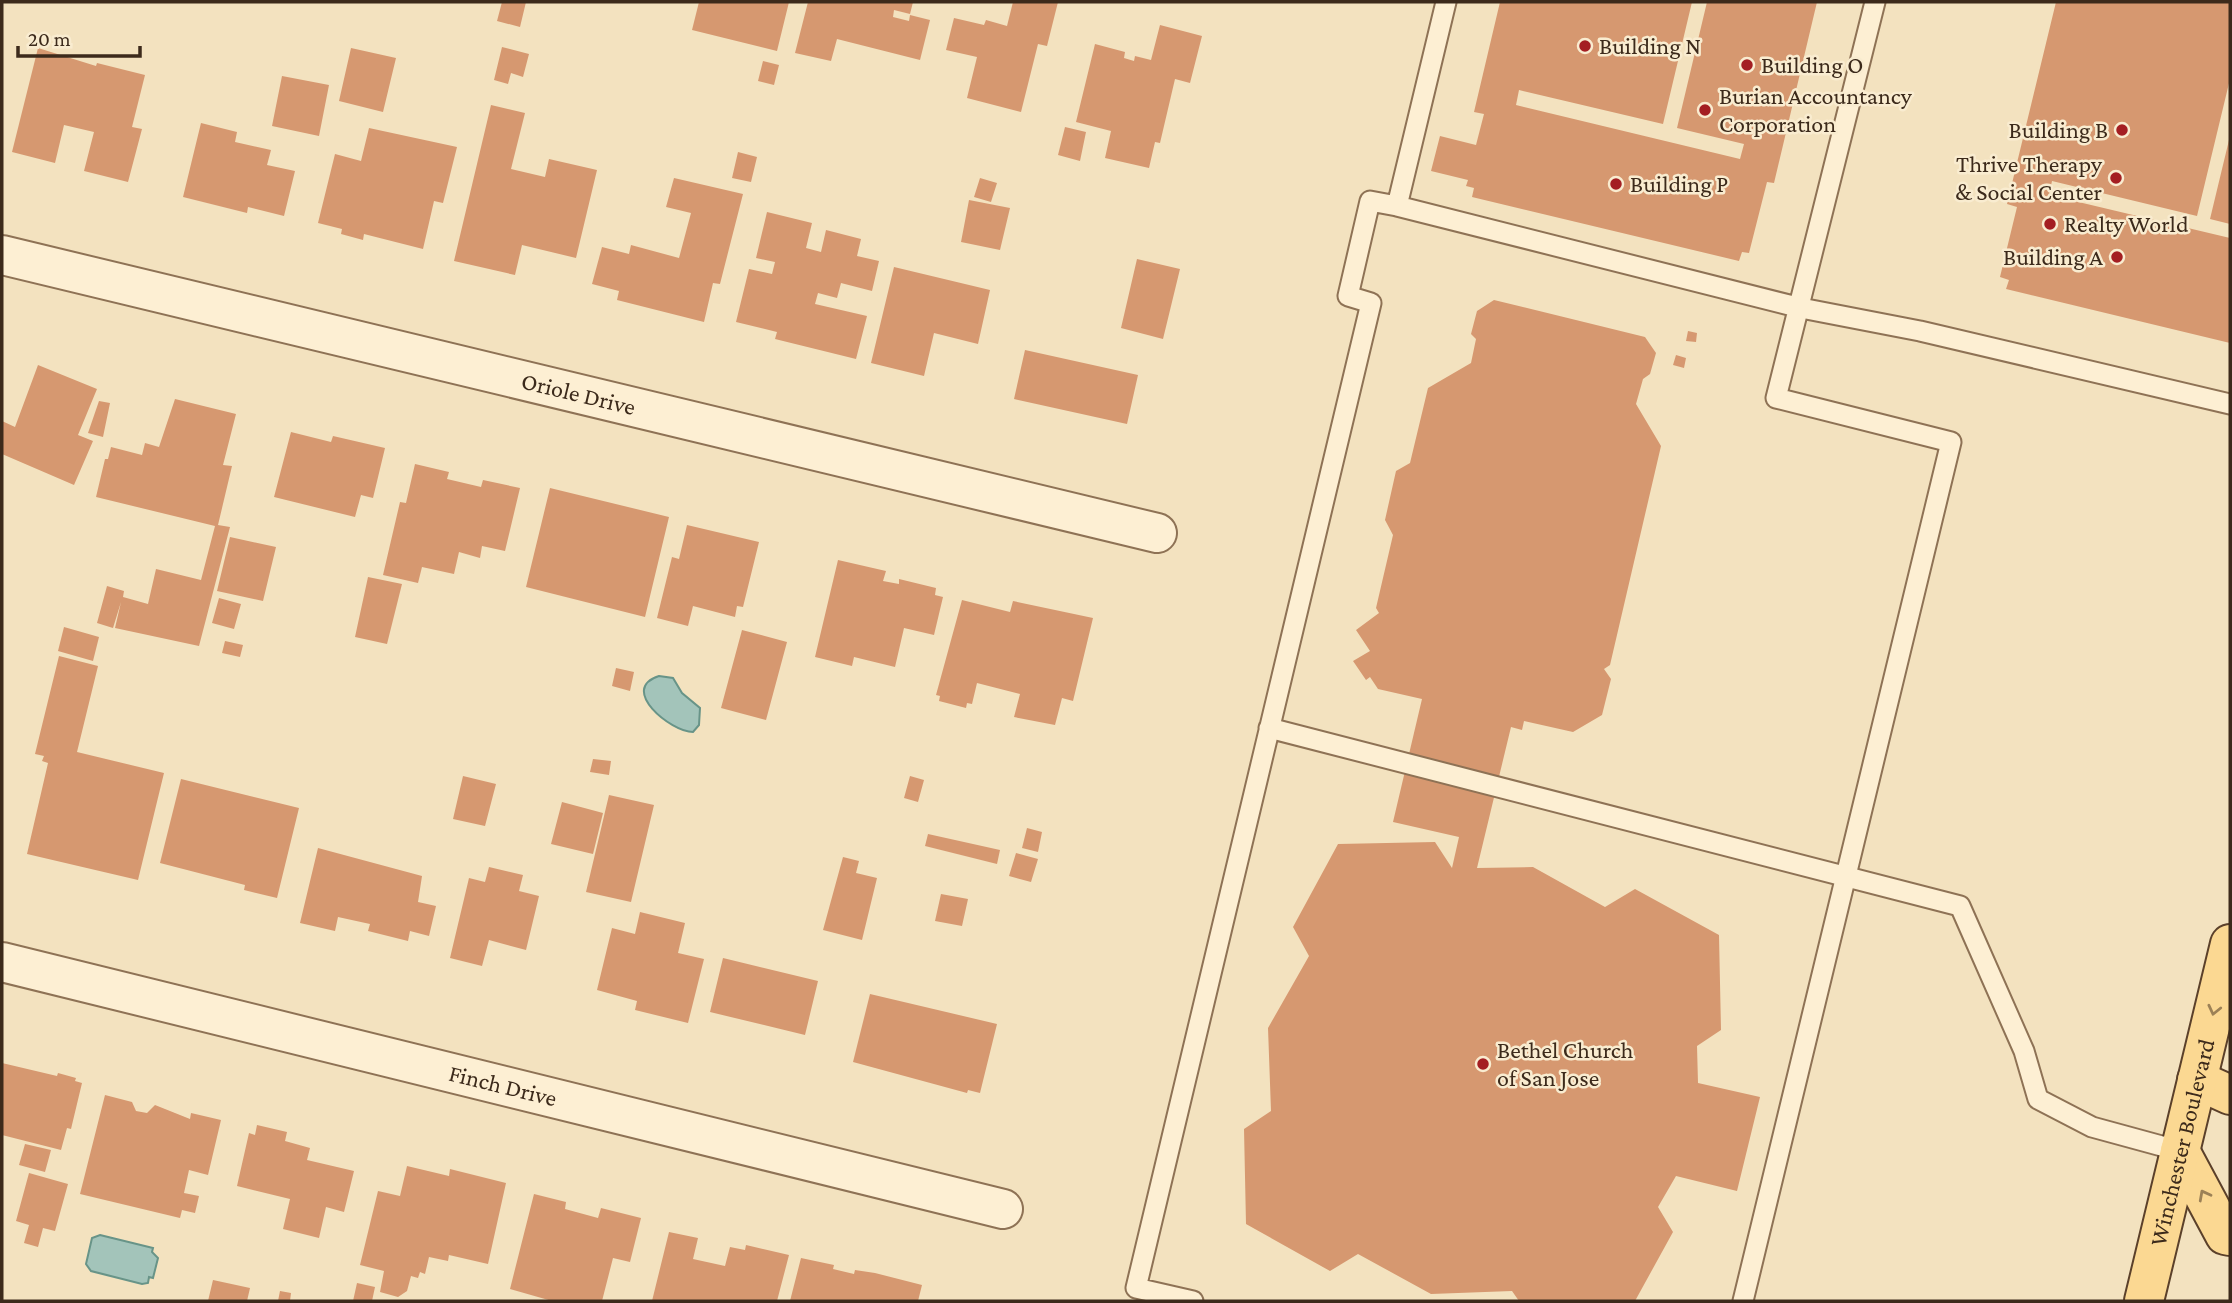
<svg xmlns="http://www.w3.org/2000/svg" width="2232" height="1303" font-family="'Crimson Pro',serif">
  <style>
    .water { fill: #a3c4ba; stroke: #689488; stroke-width: 2 }
    .building { fill: #d69870 }
    .lines { fill: none; stroke-linecap: round; stroke-linejoin: round }
    .service-casing { stroke: #8e7255; stroke-width: 23 }
    .minor-casing { stroke: #8e7255; stroke-width: 42 }
    .primary-casing { stroke: #5b402a; stroke-width: 42 }
    .service { stroke: #fdefd3; stroke-width: 19 }
    .minor { stroke: #fdefd3; stroke-width: 38 }
    .primary { stroke: #fbd892; stroke-width: 38 }
    .oneway { stroke: #9c8156 }
    .poi-dot { fill: #a41e22; stroke: #f9ecd0; stroke-width: 2.5 }
    .labels { text-anchor: middle; stroke-width: 5; stroke-linejoin: round; paint-order: stroke }
    .poi-label { font-size: 24px; fill: #3c2a1b; stroke: #f9ecd0; text-anchor: start }
    .street-label { font-size: 24px; fill: #3c2a1b; stroke: #f9ecd0 }
  </style>
  <rect width="100%" height="100%" fill="#f3e2bf"/>
  <path class="water" d="M659,676l14,2 9,15 18,15 -1,17 -6,7c-22,0 -75,-43 -34,-56z
    M100,1235l53,13 -1,4 6,6 -5,20 -4,-1 -1,6 -6,1 -51,-13 -5,-7 6,-26z"/>
  <path class="building" d="M502,2h24l-6,25 -23,-6z
    M699,2h90l-12,49 -85,-21z
    M808,2h105l-3,12 -16,-4 -1,7 16,4 1,-6 20,5 -10,40 -83,-21 -6,22 -36,-8z
    M1013,2h45l-11,44 -9,-2 -17,68 -54,-14 10,-41 -31,-7 8,-32 30,7 2,-5 21,6z
    M1500,2h192l-29,122 -144,-34 -3,15 224,54 4,-15 -67,-16 30,-126h110l-43,181 -7,-1 -18,71 -7,-1 -3,9 -267,-64 2,-9 -8,-2 2,-6 -37,-9 9,-35 36,9 8,-31 -10,-2z
    M2056,2h174v77l-33,137 -145,-35 -3,14 181,43v105l-224,-54 3,-9 -9,-3 17,-70 -10,-3z
    M1160,25l42,11 -12,47 -15,-4 -15,64 -5,-1 -6,26 -44,-10 6,-27 -35,-9 19,-78 30,8 -1,6 10,3 1,-5 16,4z
    M502,47l27,7 -6,23 -12,-4 -3,11 -14,-4z
    M38,48l58,18 1,-3 48,12 -13,52 10,2 -14,53 -44,-11 10,-39 -30,-7 -9,38 -43,-11z
    M351,48l45,10 -13,54 -44,-11z
    M763,61l16,4 -5,20 -16,-4z
    M282,76l47,9 -10,51 -47,-10z
    M491,105l34,8 -14,56 34,8 4,-18 48,11 -21,88 -54,-13 -7,30 -61,-14z
    M201,123l36,9 -2,10 36,8 -4,15 28,6 -11,45 -36,-9 -1,6 -64,-16z
    M1065,127l21,5 -6,29 -22,-6z
    M369,128l88,19 -14,56 -9,-2 -11,48 -59,-15 -1,6 -22,-6 1,-5 -24,-6 17,-69 26,7z
    M2229,140h1v84l-20,-5z
    M738,152l19,5 -6,25 -19,-4z
    M674,178l69,16 -23,90 -7,-1 -9,39 -87,-22 2,-9 -27,-7 10,-37 27,7 2,-9 48,13 12,-45 -25,-6z
    M980,178l17,5 -6,19 -17,-5z
    M969,200l41,8 -10,42 -39,-8z
    M767,212l45,11 -6,25 15,4 5,-22 35,9 -4,17 22,5 -7,30 -31,-8 -4,15 -19,-5 -3,11 52,12 -11,43 -81,-20 2,-7 -41,-10 13,-53 23,5 3,-12 -19,-4z
    M1137,259l43,10 -17,70 -42,-11z
    M894,267l96,23 -12,54 -44,-11 -10,43 -53,-13z
    M1494,300l151,37 11,16 -6,21 -7,5 -7,25 25,42 -51,219 -6,4 7,10 -9,36 -29,17 -49,-11 -2,9 -11,-3 -34,141 56,-1 72,40 30,-18 84,46 2,95 -24,16 1,37 62,14 -23,94 -61,-15 -18,31 15,25 -38,69h-116l-7,-10 -81,3 -73,-40 -28,17 -84,-47 -2,-95 27,-18 -3,-83 41,-72 -16,-29 45,-83 97,-2 17,26 7,-31 -66,-15 29,-123 -44,-10 -8,-12 -4,3 -13,-19 17,-10 -14,-21 23,-17 -3,-5 17,-73 -8,-15 11,-49 14,-8 18,-75 43,-25 5,-24 -5,-5 6,-23z
    M1688,331l9,2 -1,9 -10,-1z
    M1025,350l113,25 -11,49 -113,-25z
    M1676,355l10,3 -2,10 -11,-3z
    M38,365l59,24 -19,46 15,6 -19,44 -72,-31v-33l13,6z
    M175,399l61,15 -13,51 9,1 -14,59 12,2 -31,119 -84,-18 6,-26 -8,26 -16,-5 10,-37 17,5 -1,6 25,7 8,-35 45,11 14,-54 -119,-29 9,-38h3l3,-12 31,8 3,-12 14,4z
    M99,401l11,2 -7,34 -15,-4z
    M291,432l40,10 2,-6 52,12 -12,50 -12,-3 -6,22 -81,-20z
    M415,464l34,8 -2,7 34,8 2,-7 37,8 -15,63 -23,-5 -2,12 -21,-6 -5,22 -32,-7 -4,16 -35,-8 17,-73 6,1z
    M550,488l119,29 -24,100 -119,-30z
    M687,525l72,17 -16,65 -6,-1 -2,11 -42,-11 -5,20 -31,-8 15,-61 7,2z
    M230,537l46,10 -13,54 -46,-10z
    M838,560l48,11 -3,10 16,3v-5l37,9 -1,7 8,2 -9,38 -30,-7 -9,39 -41,-10 -2,9 -37,-9z
    M368,577l34,7 -15,60 -32,-7z
    M219,598l22,6 -7,25 -22,-6z
    M962,600l48,12 3,-11 80,17 -20,83 -11,-3 -7,27 -41,-8 6,-23 -43,-11 -5,21 -5,-1 -1,5 -27,-7 1,-5 -4,-1z
    M64,627l35,10 -6,24 -35,-10z
    M742,630l45,12 -21,78 -45,-12z
    M225,641l18,4 -3,12 -18,-4z
    M59,656l39,10 -21,86 87,21 -26,107 -111,-26 21,-91 -6,-2 2,-5 -9,-2z
    M616,668l18,4 -4,19 -18,-5z
    M593,759l18,2 -2,14 -19,-3z
    M463,776l33,8 -11,42 -32,-7z
    M910,776l14,4 -6,22 -14,-4z
    M181,779l118,29 -22,90 -33,-8 1,-5 -85,-22z
    M609,795l45,10 -23,97 -45,-10z
    M562,802l41,11 -10,41 -42,-10z
    M1027,828l15,4 -4,20 -16,-4z
    M928,834l72,16 -3,14 -72,-18z
    M318,848l104,28 -4,26 18,4 -7,30 -19,-5 -2,10 -40,-10 2,-7 -32,-7 -3,14 -35,-8z
    M1016,853l22,6 -7,23 -22,-6z
    M843,857l16,4 -3,12 21,5 -15,62 -39,-10z
    M489,867l34,8 -4,16 20,5 -13,54 -37,-10 -7,26 -32,-8 19,-80 16,4z
    M941,894l27,5 -6,27 -27,-5z
    M640,912l45,11 -7,30 26,6 -16,64 -53,-13 2,-9 -40,-11 15,-62 23,6z
    M723,958l95,23 -13,54 -95,-23z
    M870,994l127,30 -17,69 -12,-3 -1,3 -114,-31z
    M2,1063l55,13 1,-3 18,5 -1,3 7,2 -11,46 -4,-1 -6,22 -59,-15z
    M105,1095l27,7 4,9 11,2 8,-8 35,14 1,-6 30,7 -13,55 -19,-5 -5,23 15,3 -4,17 -13,-3 -2,8 -100,-24z
    M257,1125l30,7 -2,9 25,7 -3,12 47,11 -10,41 -18,-5 -7,31 -36,-9 7,-30 -53,-13 12,-53 6,2z
    M25,1144l26,6 -6,22 -26,-7z
    M407,1166l42,10 1,-7 56,14 -18,81 -39,-9 -1,6 -19,-4 -4,17 -5,-2 -2,6 -7,-2 -4,15 -9,6 -18,-5 4,-21 -24,-6 18,-74 22,5z
    M29,1173l39,11 -13,47 -12,-3 -5,19 -14,-4 5,-18 -13,-4z
    M534,1194l32,8 -1,7 33,9 3,-10 40,10 -11,44 -17,-4 -11,43h-50l-42,-12z
    M669,1232l29,6 -5,21 32,7 5,-19 15,3 1,-5 43,10 -12,46h-125z
    M801,1258l33,7 -1,4 21,5 1,-4 20,3 47,12 -4,16h-128z
    M213,1280l37,8 -3,13h-39z
    M357,1283l18,4 -3,14h-19z
    M280,1291l11,2 -1,8h-12z"/>
  <g class="lines">
    <g class="service-casing">
      <path id="service" d="M1397,206l404,102 119,23 310,73
        M1269,728l691,178 64,145 14,48 54,28 88,24
        M1193,1301l-57,-13 235,-985 -23,-7 22,-95 27,5 49,-204
        M1743,1301l208,-859 -175,-44 99,-396"/>
    </g>
    <g class="minor-casing">
      <g id="minor">
        <path id="s1" d="M2,255l1155,278"/>
        <path id="s2" d="M2,962l1001,247"/>
      </g>
    </g>
    <g class="primary-casing">
      <g id="primary">
        <path d="M2197,1080l33,15"/>
        <path d="M2180,1151l45,84 5,1"/>
        <path id="s3" d="M2144,1301l86,-357"/>
      </g>
    </g>
    <use href="#service" class="service"/>
    <use href="#minor" class="minor"/>
    <use href="#primary" class="primary"/>
  </g>
  <defs><path id="oneway-chevron" d="M-2-3.5L2.5 0L-2 3.5" fill="none" stroke-width="1.6" stroke-linecap="round" stroke-linejoin="round" transform="scale(1.75)"/></defs>
  <g class="oneway">
    <use href="#oneway-chevron" transform="translate(2214 1010) rotate(103)"/>
    <use href="#oneway-chevron" transform="translate(2204 1195) rotate(-118)"/>
  </g>
  <g class="poi-dot">
    <circle cx="1585" cy="46" r="7"/>
    <circle cx="1747" cy="65" r="7"/>
    <circle cx="1705" cy="110" r="7"/>
    <circle cx="2122" cy="130" r="7"/>
    <circle cx="2116" cy="178" r="7"/>
    <circle cx="1616" cy="184" r="7"/>
    <circle cx="2050" cy="224" r="7"/>
    <circle cx="2117" cy="257" r="7"/>
    <circle cx="1483" cy="1064" r="7"/>
  </g>
  <g class="labels">
    <g class="poi-label">
      <text x="1599" y="54">Building N</text>
      <text x="1761" y="73">Building O</text>
      <text x="1719" y="104">Burian Accountancy<tspan x="1719" dy="28">Corporation</tspan></text>
      <text x="2108" y="138" text-anchor="end">Building B</text>
      <text x="2102" y="172" text-anchor="end">Thrive Therapy<tspan x="2102" dy="28">&amp; Social Center</tspan></text>
      <text x="1630" y="192">Building P</text>
      <text x="2064" y="232">Realty World</text>
      <text x="2103" y="265" text-anchor="end">Building A</text>
      <text x="1497" y="1058">Bethel Church<tspan x="1497" dy="28">of San Jose</tspan></text>
    </g>
    <g class="street-label">
      <text dy="8" stroke="none"><textPath href="#s1" startOffset="593">Oriole Drive</textPath></text>
      <text dy="8" stroke="none"><textPath href="#s2" startOffset="516">Finch Drive</textPath></text>
      <text dy="8" stroke="none"><textPath href="#s3" startOffset="163">Winchester Boulevard</textPath></text>
    </g>
  </g>
  <rect width="2232" height="1303" fill="none" stroke="#3c2a1b" stroke-width="7"/>
  <path d="M18 46v10h122v-10" fill="none" stroke="#3c2a1b" stroke-width="3.5"/>
  <text x="28" y="46" font-size="21" fill="#3c2a1b" stroke="#f9ecd0" stroke-width="5" paint-order="stroke">20 m</text>
</svg>
